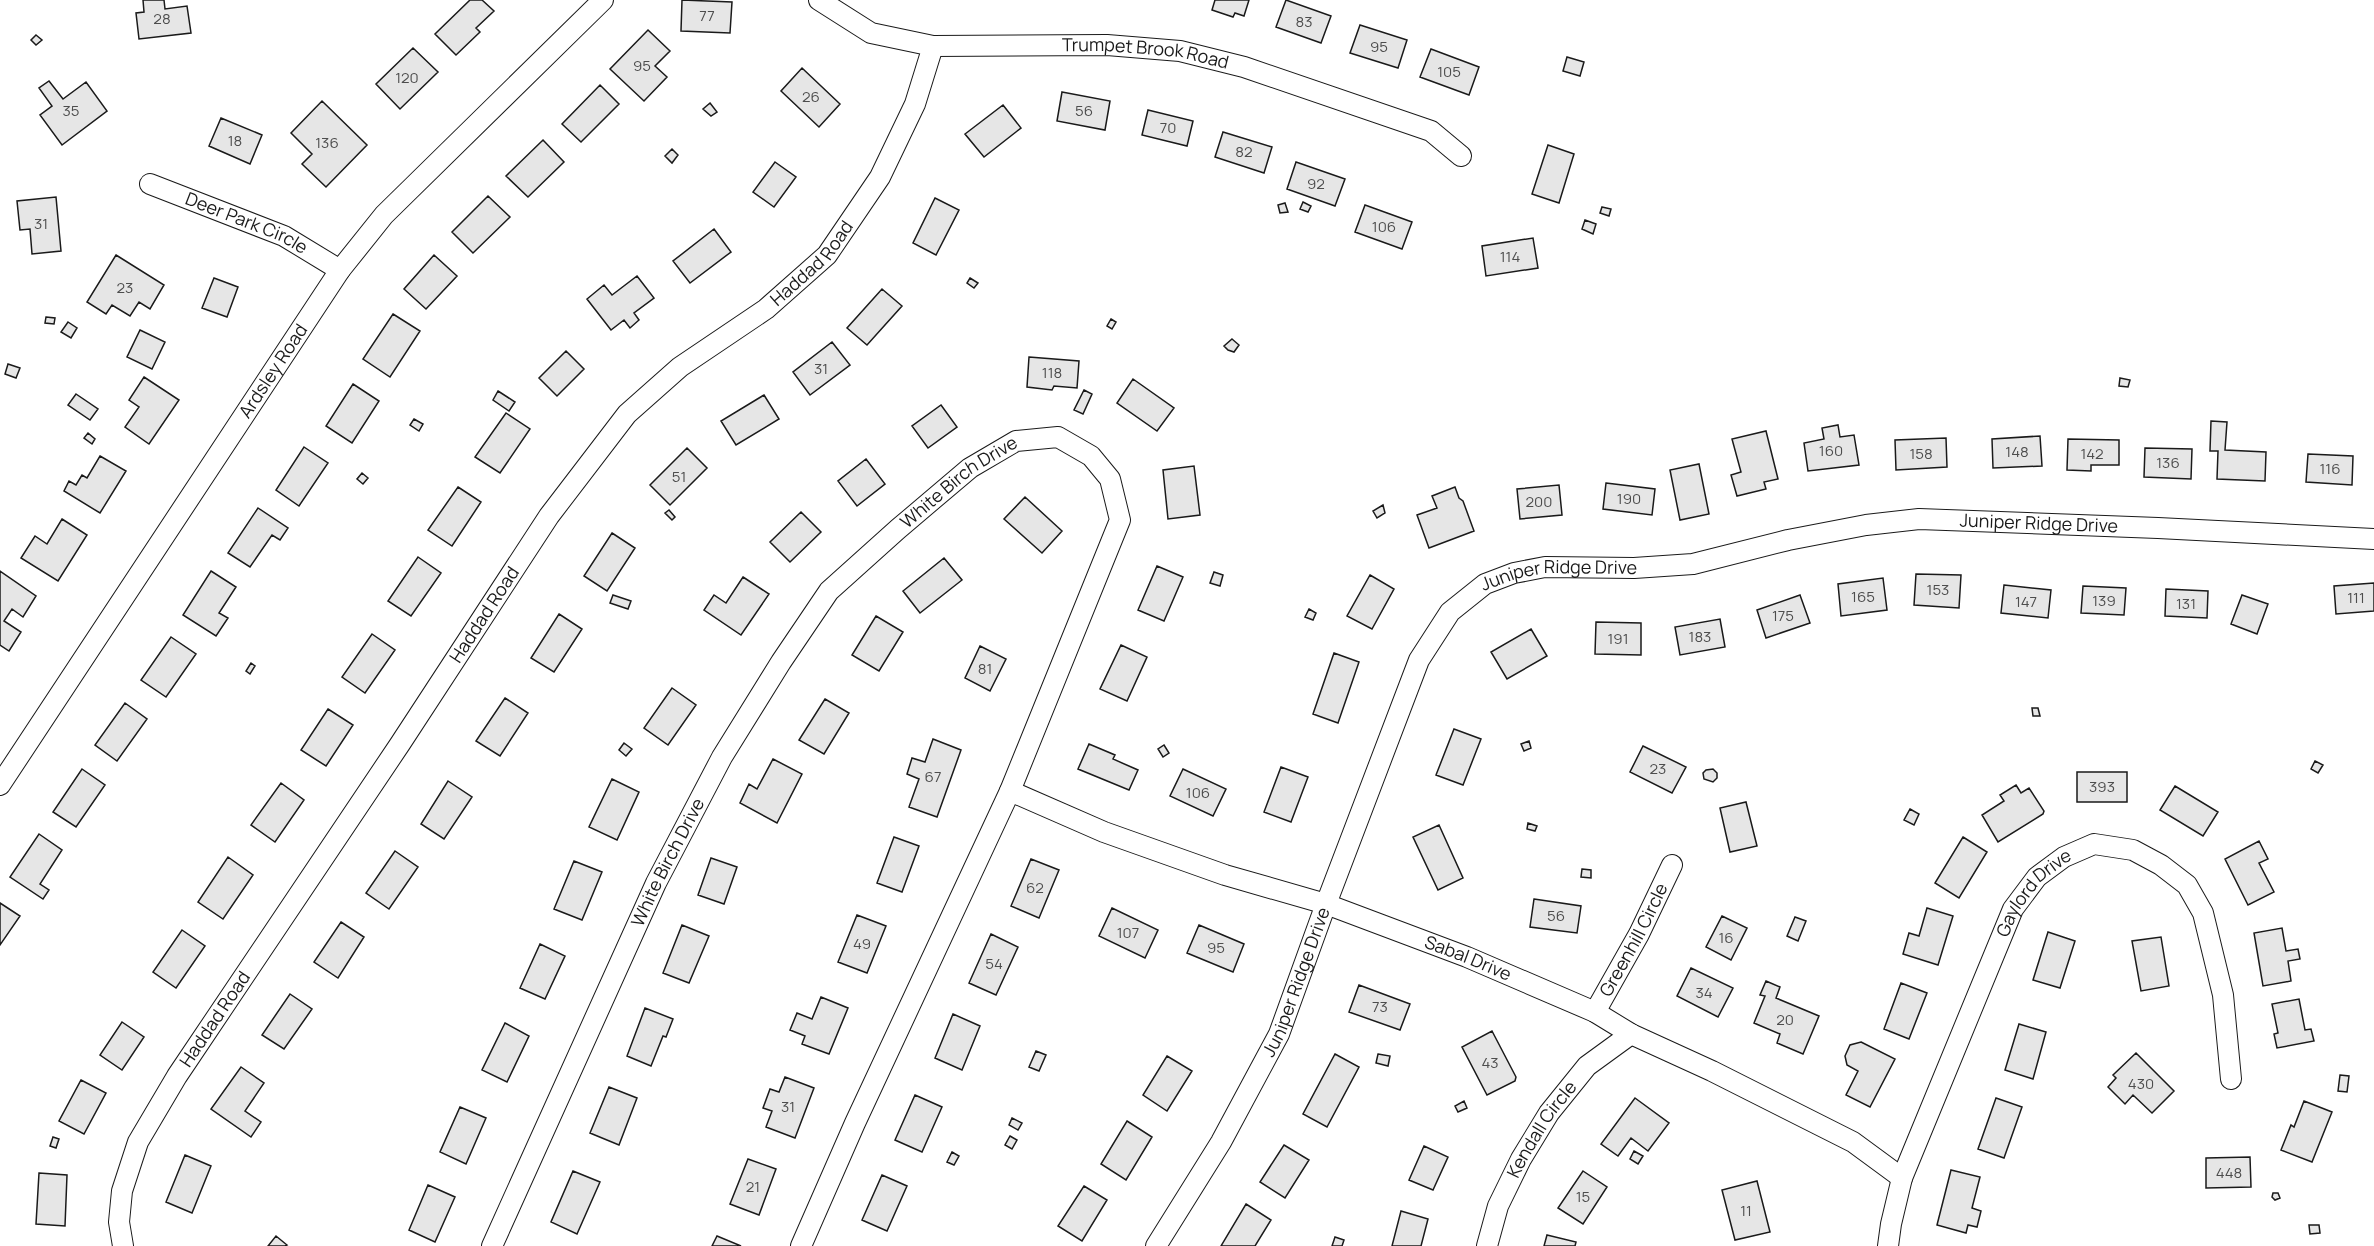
<svg xmlns="http://www.w3.org/2000/svg" width="2374" height="1246" font-family="Manrope,sans-serif">
  <style>
    .building { fill: #e6e6e6; stroke: #1a1a1a; stroke-width: 1.5 }
    .lines { fill: none; stroke-linecap: round; stroke-linejoin: round }
    .street-casing { stroke: #1a1a1a; stroke-width: 22 }
    .street { stroke: #fff; stroke-width: 20 }
    .labels { text-anchor: middle; stroke-width: 4.5; stroke-linejoin: round; paint-order: stroke }
    .number-label { font-size: 15px; fill: #4d4d4d }
    .street-label { font-size: 18px; fill: #1a1a1a; stroke: #fff }
  </style>
  <rect width="100%" height="100%" fill="#fff"/>
  <path class="building" d="M143,0h21l1,9 22,-3 4,27 -52,6 -3,-26 8,-1z
    M470,0h12l12,11 -18,17 4,4 -24,23 -21,-21z
    M682,0l50,2 -2,31 -49,-2z
    M1215,0h34l-5,16 -9,-3 -2,4 -21,-7z
    M1286,0l45,16 -10,27 -45,-16z
    M1360,25l47,15 -9,28 -48,-15z
    M648,30l22,21 -15,15 12,11 -23,24 -34,-32z
    M36,35l6,5 -6,5 -5,-5z
    M413,48l25,24 -38,37 -24,-25z
    M1431,49l48,18 -10,28 -49,-18z
    M1567,57l17,5 -4,14 -17,-5z
    M802,68l38,36 -21,23 -38,-36z
    M49,81l14,18 23,-17 21,29 -45,34 -22,-30 12,-9 -13,-18z
    M600,85l19,19 -38,38 -19,-18z
    M1062,92l48,9 -5,29 -48,-9z
    M322,101l45,44 -41,42 -24,-23 10,-10 -21,-21z
    M710,103l7,9 -6,4 -8,-7z
    M1003,105l18,23 -37,29 -19,-23z
    M1148,110l45,11 -6,25 -45,-11z
    M221,118l41,17 -12,29 -41,-18z
    M1223,132l49,15 -8,26 -49,-16z
    M543,140l21,22 -36,35 -22,-21z
    M1548,145l26,9 -15,49 -27,-9z
    M672,149l6,6 -6,8 -7,-7z
    M775,162l21,15 -22,30 -21,-15z
    M1296,162l49,17 -10,27 -48,-17z
    M488,196l22,21 -37,36 -21,-21z
    M56,197l5,54 -29,3 -2,-25 -10,1 -3,-29z
    M935,198l24,12 -23,45 -23,-12z
    M1303,202l8,4 -3,6 -8,-3z
    M1285,203l3,9 -8,1 -2,-8z
    M1365,205l47,17 -10,27 -47,-17z
    M1602,207l9,2 -2,7 -9,-3z
    M1585,220l11,4 -3,10 -11,-5z
    M714,229l17,23 -41,31 -17,-22z
    M1533,238l5,30 -52,8 -4,-30z
    M116,255l48,30 -14,24 -11,-7 -9,14 -18,-11 -6,9 -19,-12z
    M434,255l23,21 -31,33 -22,-20z
    M637,276l17,22 -20,15 5,7 -9,8 -6,-8 -13,10 -24,-31 17,-14 8,10z
    M214,278l24,9 -11,30 -25,-9z
    M970,278l8,5 -4,5 -7,-5z
    M882,289l20,17 -35,39 -20,-17z
    M393,314l27,17 -30,46 -27,-18z
    M46,317l9,1 -1,6 -9,-1z
    M1111,319l5,3 -4,7 -5,-3z
    M68,322l9,6 -6,10 -10,-6z
    M140,330l25,12 -13,27 -25,-12z
    M1232,339l7,6 -5,7 -6,-2 -4,-4z
    M832,342l18,23 -40,30 -17,-23z
    M566,351l18,18 -27,27 -18,-18z
    M1029,357l50,4 -2,27 -23,-2 -2,4 -25,-3z
    M8,364l12,4 -4,10 -11,-4z
    M144,377l35,23 -30,44 -24,-17 14,-20 -10,-7z
    M2120,378l10,2 -2,7 -9,-1z
    M1133,379l41,29 -17,23 -40,-28z
    M353,384l26,17 -27,42 -26,-17z
    M1084,390l8,4 -9,20 -9,-4z
    M498,391l17,11 -6,9 -16,-11z
    M76,394l22,15 -8,11 -22,-15z
    M764,395l15,24 -43,26 -15,-24z
    M941,405l16,22 -29,21 -16,-22z
    M506,413l24,16 -30,44 -25,-16z
    M414,419l9,5 -4,7 -9,-6z
    M2211,421l16,1 -2,28 41,2 -1,29 -48,-2 1,-28h-8z
    M1838,425l2,12 14,-2 5,30 -51,6 -4,-28 20,-4 -2,-11z
    M1766,431l12,48 -14,3 2,7 -29,7 -6,-21 10,-3 -9,-33z
    M88,433l7,6 -3,5 -8,-6z
    M2040,436l2,30 -49,2 -1,-29z
    M1946,438l1,29 -51,3 -1,-30z
    M2068,439l51,1v25h-28v6l-24,-1z
    M304,447l24,16 -29,43 -23,-16z
    M687,448l20,20 -37,37 -20,-20z
    M2145,448l47,1 -1,30 -47,-2z
    M2308,454l45,2 -1,29 -46,-3z
    M100,456l26,15 -26,42 -36,-22 5,-10 7,4 6,-10 5,3z
    M866,459l19,25 -28,22 -19,-25z
    M1699,464l10,50 -29,6 -10,-50z
    M1194,466l6,49 -32,4 -5,-49z
    M362,473l6,5 -5,6 -6,-5z
    M1606,483l49,6 -3,26 -49,-6z
    M1559,485l3,30 -42,4 -3,-30z
    M458,487l23,15 -29,44 -24,-16z
    M1455,487l4,11 4,3 11,30 -45,17 -12,-33 20,-7 -5,-12z
    M1025,497l37,34 -20,22 -38,-34z
    M1383,505l2,8 -8,5 -4,-7z
    M258,508l30,20 -8,12 -8,-5 -22,32 -22,-14z
    M669,510l6,7 -3,3 -7,-7z
    M801,512l20,20 -31,30 -20,-20z
    M62,519l25,16 -29,46 -37,-23 14,-22 12,8z
    M612,533l23,15 -28,43 -23,-15z
    M418,557l23,16 -30,43 -23,-15z
    M944,558l18,22 -42,33 -17,-22z
    M1157,566l26,11 -19,44 -26,-11z
    M0,571l36,25 -13,21 -11,-8 -8,12 17,11 -12,19 -9,-6z
    M211,571l25,16 -17,26 9,5 -12,18 -33,-21z
    M1214,572l9,3 -3,11 -10,-3z
    M1916,574l45,1 -2,33 -45,-3z
    M1370,575l24,14 -22,40 -25,-13z
    M743,577l26,17 -28,41 -37,-25 10,-15 12,8z
    M1883,578l4,32 -46,6 -3,-32z
    M2374,583v28l-38,3 -2,-28z
    M2004,585l47,5 -3,28 -47,-5z
    M2083,586l43,2 -2,27 -43,-2z
    M2166,589l42,2 -1,27 -42,-2z
    M613,595l18,6 -3,8 -18,-6z
    M1800,595l10,28 -44,15 -9,-28z
    M2242,595l26,9 -11,30 -26,-10z
    M1309,609l7,4 -3,7 -8,-3z
    M559,614l23,15 -28,43 -23,-14z
    M876,616l27,16 -24,39 -27,-16z
    M1720,619l5,28 -45,8 -5,-28z
    M1596,622l45,1v32l-46,-1z
    M1531,629l16,27 -40,23 -16,-27z
    M372,634l23,16 -30,43 -23,-16z
    M171,637l25,17 -30,43 -25,-17z
    M1121,645l26,12 -20,44 -27,-12z
    M980,646l26,13 -16,32 -25,-13z
    M1334,653l25,9 -21,61 -25,-9z
    M251,663l4,3 -5,8 -4,-3z
    M672,688l24,17 -28,40 -24,-17z
    M505,698l23,15 -28,43 -24,-15z
    M825,699l24,14 -25,41 -25,-14z
    M125,703l22,16 -30,42 -22,-16z
    M2032,708h6l2,8h-7z
    M328,709l25,16 -27,41 -25,-16z
    M1454,729l27,10 -18,46 -27,-10z
    M933,739l28,11 -24,67 -28,-10 10,-28 -12,-5 5,-16 13,4z
    M1529,741l2,7 -7,3 -3,-7z
    M624,743l8,6 -6,7 -7,-6z
    M1089,744l26,11 -2,4 25,11 -9,20 -51,-21z
    M1164,745l5,8 -6,4 -5,-8z
    M1643,746l43,21 -14,26 -42,-21z
    M773,759l29,15 -25,49 -37,-20 9,-19 8,5z
    M2315,761l8,4 -5,8 -7,-4z
    M1281,767l27,10 -17,45 -27,-10z
    M82,769l23,16 -29,42 -23,-15z
    M1183,769l43,20 -13,27 -43,-20z
    M1713,769l4,4v5l-4,4 -9,-3 -1,-6 3,-3z
    M2077,772h50v30h-50z
    M612,779l27,13 -22,48 -28,-13z
    M448,781l24,16 -28,42 -23,-15z
    M281,783l23,17 -29,42 -24,-17z
    M2016,785l5,8 8,-5 15,23 -1,3 -45,28 -16,-27 22,-14 -4,-6z
    M2175,786l43,26 -15,24 -43,-26z
    M1746,802l11,44 -27,6 -10,-44z
    M1910,809l9,5 -5,11 -10,-5z
    M1528,823l9,3 -2,5 -8,-2z
    M1439,825l24,53 -25,12 -25,-53z
    M39,834l23,16 -22,34 9,6 -6,9 -33,-22z
    M894,837l25,9 -17,46 -25,-9z
    M1963,837l24,15 -28,46 -24,-15z
    M2259,841l9,18 -9,4 15,29 -26,13 -23,-46z
    M395,851l23,16 -29,42 -23,-16z
    M228,857l25,18 -30,44 -25,-17z
    M711,858l26,9 -13,37 -26,-9z
    M1031,859l28,11 -20,48 -28,-12z
    M574,861l28,11 -20,48 -28,-11z
    M1582,869l9,1v8l-10,-1z
    M1534,899l47,7 -4,27 -47,-6z
    M0,903l20,13 -20,29z
    M1112,908l46,22 -13,28 -46,-22z
    M1927,908l26,8 -15,49 -35,-11 6,-21 10,3z
    M857,915l29,11 -19,47 -29,-11z
    M1722,916l25,12 -16,32 -25,-13z
    M1795,917l11,4 -8,20 -11,-5z
    M341,922l23,15 -26,41 -24,-16z
    M682,925l27,11 -20,47 -26,-10z
    M1199,925l45,19 -11,28 -46,-19z
    M2282,928l4,23 12,-2 2,10 -12,2 3,20 -28,5 -9,-53z
    M182,930l23,16 -29,42 -23,-16z
    M2048,932l27,9 -15,47 -27,-8z
    M991,934l27,13 -22,48 -27,-12z
    M2161,937l8,49 -28,5 -9,-50z
    M540,944l25,12 -20,43 -25,-11z
    M1691,968l42,20 -15,29 -41,-21z
    M1766,981l14,6 -4,11 43,18 -16,38 -26,-11 3,-9 -26,-11 11,-27 -5,-1z
    M1901,983l26,10 -18,46 -25,-10z
    M1359,985l51,19 -10,26 -51,-18z
    M290,994l22,15 -28,40 -22,-14z
    M821,997l27,11 -19,46 -27,-10 3,-8 -15,-6 7,-17 15,6z
    M2299,999l6,31 6,-1 3,12 -37,7 -3,-14 4,-1 -6,-29z
    M645,1008l28,11 -7,18 -3,-1 -12,30 -24,-10z
    M953,1014l27,12 -18,44 -27,-12z
    M122,1022l22,15 -22,33 -22,-15z
    M505,1023l24,13 -22,46 -25,-12z
    M2019,1024l27,8 -13,47 -28,-9z
    M1492,1031l24,46 -1,4 -28,14 -25,-48z
    M1861,1042l34,17 -25,48 -24,-12 12,-24 -11,-6 -2,-9 5,-11z
    M1036,1051l10,4 -7,16 -10,-4z
    M2136,1053l38,38 -22,22 -19,-18 -8,9 -17,-17 8,-9 -3,-3z
    M1335,1054l24,13 -32,60 -24,-13z
    M1378,1054l12,2 -2,10 -12,-3z
    M1167,1056l25,15 -25,40 -24,-16z
    M241,1067l23,16 -19,28 16,11 -10,15 -40,-28z
    M2340,1075l9,1 -2,16 -9,-1z
    M785,1077l29,11 -19,50 -29,-11 6,-16 -9,-3 7,-19 9,3z
    M81,1080l25,13 -22,41 -25,-13z
    M609,1087l28,11 -18,47 -29,-12z
    M915,1095l27,12 -20,45 -27,-12z
    M1635,1098l34,25 -21,28 -17,-13 -13,18 -17,-12z
    M1996,1098l26,9 -18,51 -26,-9z
    M1464,1101l3,7 -9,4 -3,-6z
    M2304,1101l28,11 -20,50 -31,-12 10,-25 3,2z
    M460,1107l26,11 -20,46 -26,-12z
    M1012,1118l10,5 -4,7 -9,-5z
    M1127,1121l25,16 -26,43 -25,-16z
    M1010,1136l7,4 -5,9 -7,-4z
    M53,1137l6,2 -3,9 -6,-2z
    M1284,1145l25,15 -24,38 -25,-16z
    M1424,1146l24,11 -15,33 -24,-10z
    M1634,1151l9,5 -5,8 -8,-5z
    M952,1152l7,4 -5,9 -7,-3z
    M185,1155l26,11 -19,47 -26,-11z
    M2250,1157l1,30 -45,1v-30z
    M748,1159l28,10 -17,46 -29,-11z
    M1951,1170l29,7 -8,31 9,3 -4,16 -9,-2 -2,8 -29,-8z
    M573,1171l27,11 -23,52 -26,-12z
    M1583,1171l24,16 -24,37 -25,-16z
    M39,1173l28,2 -2,51 -29,-2z
    M882,1175l25,11 -20,45 -25,-11z
    M1757,1181l13,51 -35,8 -13,-50z
    M428,1185l27,12 -20,45 -26,-12z
    M1084,1186l23,14 -25,41 -24,-15z
    M2273,1193h5l2,5 -5,2 -3,-3z
    M1246,1204l25,16 -16,26h-34z
    M1401,1211l27,8 -7,27h-29z
    M2309,1225h10l1,8 -10,1z
    M1547,1235l29,7 -1,4h-31z
    M276,1236l11,9 -2,1h-17z
    M717,1236l24,10h-29z
    M1335,1237l9,3 -2,6h-10z"/>
  <g class="lines">
    <g class="street-casing">
      <g id="street">
        <path id="s1" d="M819,0l52,33 62,13 174,-1 73,6 64,16 187,64 30,25"/>
        <path id="s2" d="M150,184l134,52 56,34"/>
        <path id="s3" d="M0,785l340,-515 44,-55 219,-215"/>
        <path id="s4" d="M1010,791l94,41 121,43 101,29 141,53 128,55 36,22 81,37 141,71 49,36"/>
        <path id="s5" d="M1595,1012l44,-78 33,-69"/>
        <path id="s6" d="M123,1246l-4,-24 3,-31 16,-49 39,-66 223,-332 149,-228 78,-102 53,-47 86,-58 61,-54 53,-78 35,-73 18,-58"/>
        <path id="s7" d="M492,1246l164,-363 66,-126 59,-95 48,-71 69,-62 72,-61 46,-27 42,-4 33,19 19,23 10,41 -110,271 -155,332 -54,123"/>
        <path id="s8" d="M1156,1246l65,-104 58,-108 47,-130 93,-244 31,-48 35,-28 29,-11 31,-6 89,1 59,-4 95,-24 78,-15 53,-6 239,9 216,11"/>
        <path id="s9" d="M1487,1246l11,-40 23,-47 28,-46 38,-47 44,-32"/>
        <path id="s10" d="M1888,1246l3,-22 11,-46 111,-269 24,-32 27,-20 30,-13 39,6 28,15 26,20 16,28 20,82 8,84"/>
      </g>
    </g>
    <use href="#street" class="street"/>
  </g>
  <g class="labels">
    <g class="number-label">
      <text x="707" y="21">77</text>
      <text x="162" y="24">28</text>
      <text x="1304" y="27">83</text>
      <text x="1379" y="52">95</text>
      <text x="642" y="71">95</text>
      <text x="1449" y="77">105</text>
      <text x="407" y="83">120</text>
      <text x="811" y="102">26</text>
      <text x="71" y="116">35</text>
      <text x="1084" y="116">56</text>
      <text x="1168" y="133">70</text>
      <text x="235" y="146">18</text>
      <text x="327" y="148">136</text>
      <text x="1244" y="157">82</text>
      <text x="1316" y="189">92</text>
      <text x="41" y="229">31</text>
      <text x="1384" y="232">106</text>
      <text x="1510" y="262">114</text>
      <text x="125" y="293">23</text>
      <text x="821" y="374">31</text>
      <text x="1052" y="378">118</text>
      <text x="1831" y="456">160</text>
      <text x="2017" y="457">148</text>
      <text x="1921" y="459">158</text>
      <text x="2092" y="459">142</text>
      <text x="2168" y="468">136</text>
      <text x="2330" y="474">116</text>
      <text x="679" y="482">51</text>
      <text x="1629" y="504">190</text>
      <text x="1539" y="507">200</text>
      <text x="1938" y="595">153</text>
      <text x="1863" y="602">165</text>
      <text x="2356" y="603">111</text>
      <text x="2104" y="606">139</text>
      <text x="2026" y="607">147</text>
      <text x="2186" y="609">131</text>
      <text x="1783" y="621">175</text>
      <text x="1700" y="642">183</text>
      <text x="1618" y="644">191</text>
      <text x="985" y="674">81</text>
      <text x="1658" y="774">23</text>
      <text x="933" y="782">67</text>
      <text x="2102" y="792">393</text>
      <text x="1198" y="798">106</text>
      <text x="1035" y="893">62</text>
      <text x="1556" y="921">56</text>
      <text x="1128" y="938">107</text>
      <text x="1726" y="943">16</text>
      <text x="862" y="949">49</text>
      <text x="1216" y="953">95</text>
      <text x="994" y="969">54</text>
      <text x="1704" y="998">34</text>
      <text x="1380" y="1012">73</text>
      <text x="1785" y="1025">20</text>
      <text x="1490" y="1068">43</text>
      <text x="2141" y="1089">430</text>
      <text x="788" y="1112">31</text>
      <text x="2229" y="1178">448</text>
      <text x="753" y="1192">21</text>
      <text x="1583" y="1202">15</text>
      <text x="1746" y="1216">11</text>
    </g>
    <g class="street-label">
      <text dy="6" stroke="none"><textPath href="#s1" startOffset="338">Trumpet Brook Road</textPath></text>
      <text dy="6" stroke="none"><textPath href="#s2" startOffset="104">Deer Park Circle</textPath></text>
      <text dy="6" stroke="none"><textPath href="#s6" startOffset="1224">Haddad Road</textPath></text>
      <text dy="6" stroke="none"><textPath href="#s3" startOffset="496">Ardsley Road</textPath></text>
      <text dy="6" stroke="none"><textPath href="#s7" startOffset="908">White Birch Drive</textPath></text>
      <text dy="6" stroke="none"><textPath href="#s8" startOffset="1308">Juniper Ridge Drive</textPath></text>
      <text dy="6" stroke="none"><textPath href="#s8" startOffset="822">Juniper Ridge Drive</textPath></text>
      <text dy="6" stroke="none"><textPath href="#s6" startOffset="738">Haddad Road</textPath></text>
      <text dy="6" stroke="none"><textPath href="#s7" startOffset="422">White Birch Drive</textPath></text>
      <text dy="6" stroke="none"><textPath href="#s10" startOffset="386">Gaylord Drive</textPath></text>
      <text dy="6" stroke="none"><textPath href="#s5" startOffset="82">Greenhill Circle</textPath></text>
      <text dy="6" stroke="none"><textPath href="#s4" startOffset="488">Sabal Drive</textPath></text>
      <text dy="6" stroke="none"><textPath href="#s8" startOffset="300">Juniper Ridge Drive</textPath></text>
      <text dy="6" stroke="none"><textPath href="#s6" startOffset="252">Haddad Road</textPath></text>
      <text dy="6" stroke="none"><textPath href="#s9" startOffset="130">Kendall Circle</textPath></text>
    </g>
  </g>
</svg>
